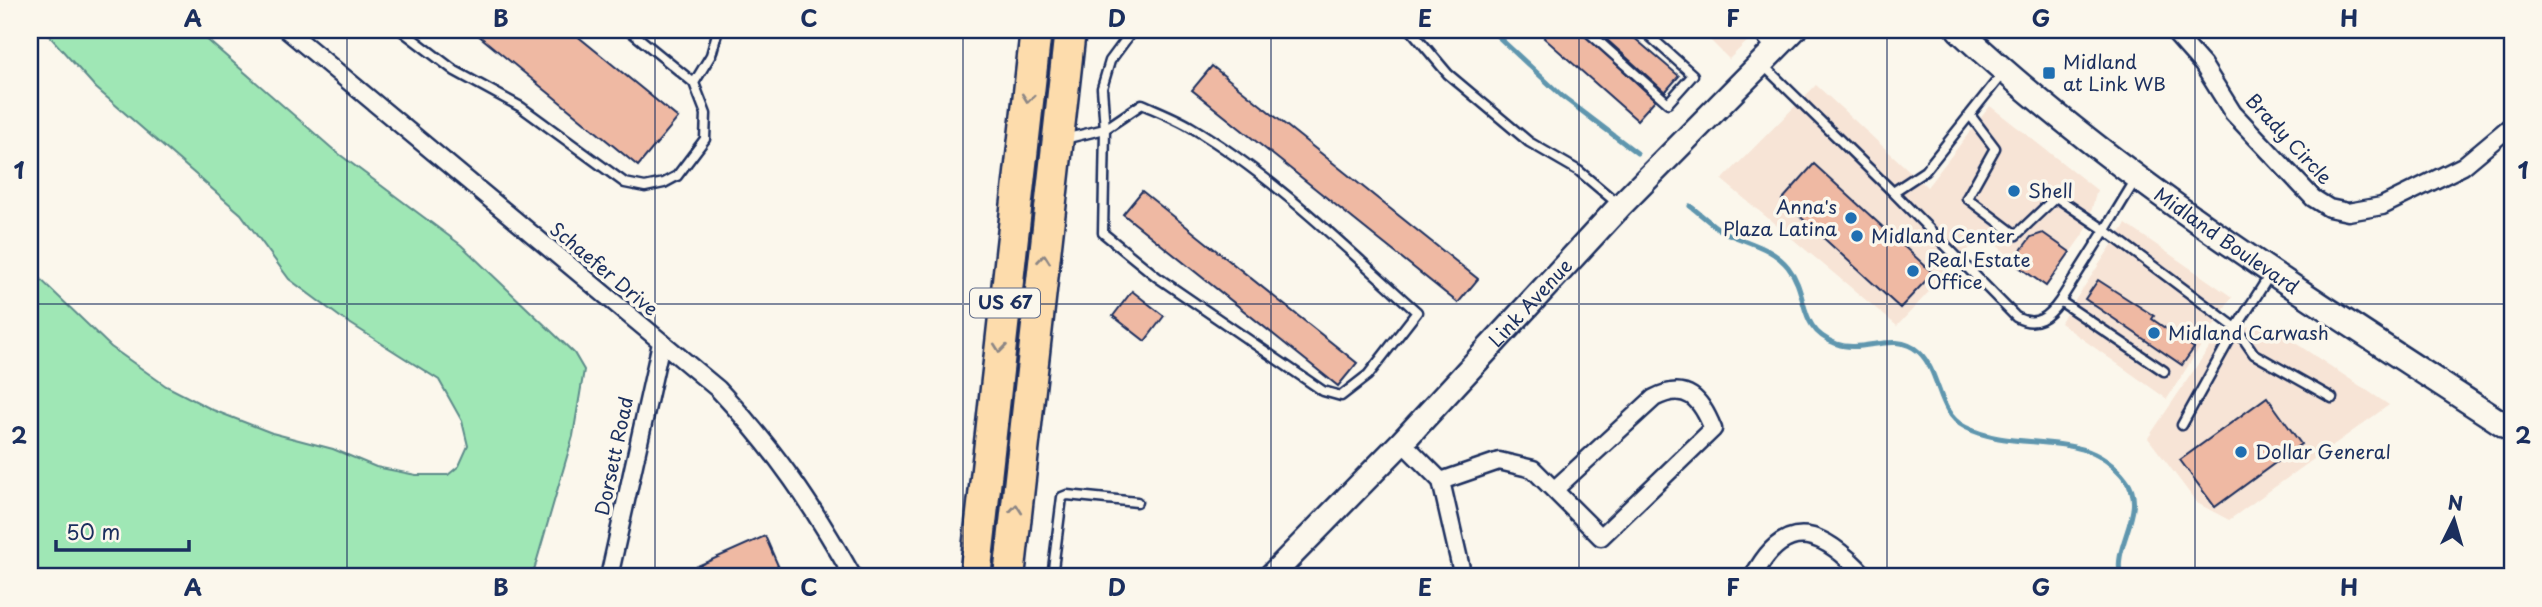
<svg xmlns="http://www.w3.org/2000/svg" width="2542" height="607" font-family="'Playpen Sans',sans-serif">
  <style>
    .built { fill: #f7e4d6 }
    .green { fill: #9fe7b5; stroke: #5d8b8a; stroke-width: 2 }
    .lines { fill: none; stroke-linecap: round; stroke-linejoin: round }
    .stream { stroke: #5e96ae; stroke-width: 5 }
    .building { fill: #efb9a3; stroke: #1b2f5e; stroke-width: 2 }
    .lane-casing { stroke: #1b2f5e; stroke-width: 13 }
    .street-casing { stroke: #1b2f5e; stroke-width: 21 }
    .secondary-casing { stroke: #1b2f5e; stroke-width: 28 }
    .highway-casing { stroke: #1b2f5e; stroke-width: 35 }
    .lane { stroke: #fbf7ec; stroke-width: 8 }
    .street { stroke: #fbf7ec; stroke-width: 16 }
    .secondary { stroke: #fbf7ec; stroke-width: 23 }
    .highway { stroke: #fddcac; stroke-width: 30 }
    .oneway { stroke: #8c8685 }
    .grid { fill: none; stroke: #1b2f5e; stroke-width: 2; stroke-opacity: 0.55 }
    .poi-dot { fill: #1f6fb2; stroke: #fbf7ec; stroke-width: 2.5 }
    .labels { text-anchor: middle; stroke-width: 7; stroke-linejoin: round; paint-order: stroke }
    .shield { fill: #fbf7ec; stroke: #5e6b89; stroke-width: 2 }
    .shield-label { font-size: 18px; font-weight: bold; fill: #1b2f5e }
    .poi-label { font-size: 19px; fill: #1b2f5e; stroke: #fbf7ec; text-anchor: start }
    .street-label { font-size: 19px; fill: #1b2f5e; stroke: #fbf7ec }
    .neatline { fill: none; stroke: #1b2f5e; stroke-width: 2.5 }
    .grid-label { font-size: 23px; text-anchor: middle; font-weight: bold; fill: #1b2f5e }
  </style>
  <rect width="100%" height="100%" fill="#fbf7ec"/>
  <filter id="ink" filterUnits="userSpaceOnUse"><feTurbulence type="fractalNoise" baseFrequency=".0143" numOctaves="2"/><feDisplacementMap in="SourceGraphic" scale="14" xChannelSelector="R" yChannelSelector="G"/><feConvolveMatrix kernelMatrix="1 2 1 2 8 2 1 2 1" color-interpolation-filters="sRGB"/></filter>
  <g filter="url(#ink)">
    <path class="built" d="M1700,30h59l-30,29z
      M1816,85l111,102 63,-81 107,84 -11,40 -40,57 -63,-53 -86,92 -175,-146z
      M2126,224l106,73 -65,102 -107,-76z
      M2265,323l124,82 -160,115 -32,-17 -49,-65 71,-105z"/>
    <path class="green" d="M44,30h152l139,121 126,94 113,108 10,17 -11,66 -41,141h-502v-308l81,78 55,39 47,24 59,23 61,16 43,18 40,8h32l11,-9 9,-20 -6,-25 -23,-41 -99,-63 -51,-38 -48,-65 -145,-126z"/>
    <g class="lines">
      <path class="stream" d="M1491,30l71,66 75,57
        M1690,206c11,8 22,20 34,26 23,11 48,15 64,35 22,28 8,62 49,77 26,10 58,-14 82,8 22,21 18,61 46,75 54,28 118,-3 161,53 23,29 -15,67 -5,97"/>
    </g>
    <path class="building" d="M472,30h98l108,88 -40,48z
      M1551,30h29l75,70 -18,20 -93,-82z
      M1596,30h29l54,46 -14,16z
      M1212,66l266,213 -20,24 -266,-213z
      M1814,164l119,109 -33,35 -118,-108z
      M1142,191l215,172 -19,23 -215,-172z
      M2043,233l27,19 -24,34 -34,-24 19,-25z
      M2098,280l56,36 -2,3 42,29 -12,17 -97,-66z
      M1132,291l32,25 -19,25 -32,-25z
      M2267,397l34,47 -86,63 -35,-47z
      M765,536l18,41h-110z"/>
    <g class="lines">
      <g class="lane-casing">
        <path id="lane" d="M401,30l54,41 66,36 104,76 20,4 19,-4 13,-7 28,-37 1,-25 -12,-31 -65,-53
          M1411,30l37,44 81,68 50,29 39,33
          M1586,30l82,73 25,-28 -50,-45
          M1754,30l18,19
          M1762,64l131,128 32,-21 78,-98
          M694,83l17,-28 7,-25
          M1970,115l25,33 -28,50 49,37 40,-38 49,33 31,-51
          M1064,139l41,-10 37,-25c16,7 34,14 49,23 81,48 156,122 226,185l-49,63 -27,21 -18,-5 -166,-114 -54,-44 2,-104 -3,-41 8,-27 23,-31
          M1893,192l123,125c20,11 33,0 44,-16
          M2164,371l-104,-70 45,-71 131,98 35,-55
          M2182,425l54,-97 18,26 78,44
          M1052,577l10,-80 5,-2 70,7"/>
      </g>
      <g class="street-casing">
        <path id="street" d="M287,30l431,359c58,62 94,115 135,188
          M2172,30l31,35 30,48 80,85 16,10 19,4 34,-6 81,-40 49,-41
          M1402,442l39,39 22,96
          M1441,481l58,-20 34,8 68,68 112,-108c-12,-30 -26,-48 -59,-31l-99,91
          M609,577l52,-234
          M1753,577c34,-65 72,-45 113,0"/>
      </g>
      <g class="secondary-casing">
        <g id="secondary">
          <path id="s1" d="M1959,30c167,156 363,275 553,400"/>
          <path id="s2" d="M1270,577l132,-135 218,-236 174,-176"/>
        </g>
      </g>
      <g class="highway-casing">
        <path id="highway" d="M975,577l61,-547
          M1009,577l61,-547"/>
      </g>
      <use href="#lane" class="lane"/>
      <use href="#street" class="street"/>
      <use href="#secondary" class="secondary"/>
      <use href="#highway" class="highway"/>
    </g>
    <defs><path id="oneway-chevron" d="M-2-3.5L2.5 0L-2 3.5" fill="none" stroke-width="1.6" stroke-linecap="round" stroke-linejoin="round" transform="scale(1.75)"/></defs>
    <g class="oneway">
      <use href="#oneway-chevron" transform="translate(1028 98) rotate(96)"/>
      <use href="#oneway-chevron" transform="translate(1044 259) rotate(-84)"/>
      <use href="#oneway-chevron" transform="translate(1000 348) rotate(96)"/>
      <use href="#oneway-chevron" transform="translate(1016 509) rotate(-84)"/>
    </g>
  </g>
  <path class="grid" d="M347,30v547M655,30v547M963,30v547M1271,30v547M1579,30v547M1887,30v547M2195,30v547M30,304h2482"/>
  <g class="poi-dot">
    <rect x="2042" y="66" width="14" height="14" rx="3.5"/>
    <circle cx="2014" cy="191" r="7"/>
    <circle cx="1851" cy="218" r="7"/>
    <circle cx="1857" cy="236" r="7"/>
    <circle cx="1913" cy="271" r="7"/>
    <circle cx="2154" cy="333" r="7"/>
    <circle cx="2241" cy="452" r="7"/>
  </g>
  <g class="labels">
    <rect class="shield" x="970" y="288.5" width="70" height="29" rx="5"/>
    <g class="shield-label">
      <text x="1005" y="309">US 67</text>
    </g>
    <g class="poi-label">
      <text x="2063" y="69">Midland<tspan x="2063" dy="22">at Link WB</tspan></text>
      <text x="2028" y="198">Shell</text>
      <text x="1837" y="214" text-anchor="end">Anna's<tspan x="1837" dy="22">Plaza Latina</tspan></text>
      <text x="1871" y="243">Midland Center</text>
      <text x="1927" y="267">Real Estate<tspan x="1927" dy="22">Office</tspan></text>
      <text x="2168" y="340">Midland Carwash</text>
      <text x="2255" y="459">Dollar General</text>
    </g>
    <g class="street-label">
      <text transform="translate(2289 139) rotate(47)" y="7">Brady Circle</text>
      <text dy="7" stroke="none"><textPath href="#s1" startOffset="341">Midland Boulevard</textPath></text>
      <text transform="translate(604 269) rotate(40)" y="7">Schaefer Drive</text>
      <text dy="7" stroke="none"><textPath href="#s2" startOffset="378">Link Avenue</textPath></text>
      <text transform="translate(614 456) rotate(-78)" y="7">Dorsett Road</text>
    </g>
  </g>
  <rect width="2542" height="607" fill="none" stroke="#fbf7ec" stroke-width="77"/>
  <g transform="translate(2454 520) rotate(5)" stroke="#fbf7ec" stroke-width="5" paint-order="stroke">
  <path d="M0-5L12 26L0 18L-12 26Z" fill="#1b2f5e"/>
  <text y="-10" font-size="19" font-weight="bold" text-anchor="middle" fill="#1b2f5e">N</text>
  </g>
  <path d="M56 540v10h133v-10" fill="none" stroke="#1b2f5e" stroke-width="3.5"/>
  <text x="66" y="540" font-size="21" fill="#1b2f5e" stroke="#fbf7ec" stroke-width="5" paint-order="stroke">50 m</text>
  <rect x="38" y="38" width="2466" height="530" class="neatline"/>
  <g class="grid-label">
    <text x="193" y="27">A</text>
    <text x="501" y="27">B</text>
    <text x="809" y="27">C</text>
    <text x="1117" y="27">D</text>
    <text x="1425" y="27">E</text>
    <text x="1733" y="27">F</text>
    <text x="2041" y="27">G</text>
    <text x="2349" y="27">H</text>
    <text x="19" y="179">1</text>
    <text x="2523" y="179">1</text>
    <text x="19" y="444">2</text>
    <text x="2523" y="444">2</text>
    <text x="193" y="596">A</text>
    <text x="501" y="596">B</text>
    <text x="809" y="596">C</text>
    <text x="1117" y="596">D</text>
    <text x="1425" y="596">E</text>
    <text x="1733" y="596">F</text>
    <text x="2041" y="596">G</text>
    <text x="2349" y="596">H</text>
  </g>
</svg>
